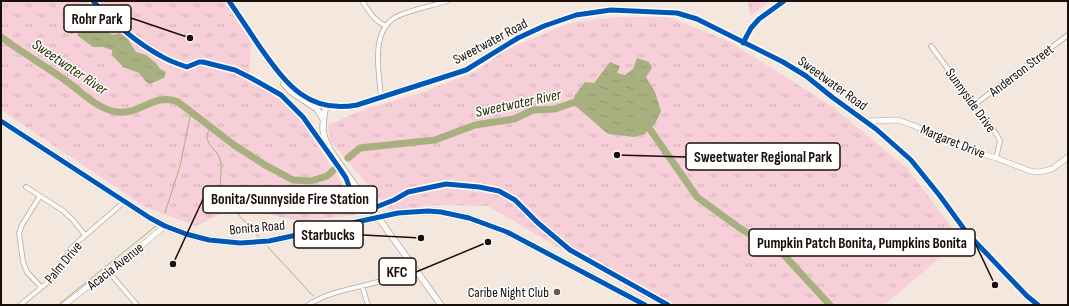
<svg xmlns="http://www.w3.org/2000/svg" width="1069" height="306" font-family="'Sofia Sans Condensed',sans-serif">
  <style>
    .grass { fill: url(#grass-tufts) }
    .water { fill: url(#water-ripples) }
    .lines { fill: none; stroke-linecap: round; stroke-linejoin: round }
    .stream { stroke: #a9b080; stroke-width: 1 }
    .river { stroke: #a9b080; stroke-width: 7 }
    .minor-casing { stroke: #b4a9a2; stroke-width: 5.5 }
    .tertiary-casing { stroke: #b4a9a2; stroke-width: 6 }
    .secondary-casing { stroke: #b4a9a2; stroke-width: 7 }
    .primary-casing { stroke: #b4a9a2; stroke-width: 8 }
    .minor { stroke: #fdfbfa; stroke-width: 4 }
    .tertiary { stroke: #fdfbfa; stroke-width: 5 }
    .secondary { stroke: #fdfbfa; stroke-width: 5.5 }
    .primary { stroke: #fdfbfa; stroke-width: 6 }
    .cycleway-casing { stroke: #fff; stroke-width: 8 }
    .cycleway { stroke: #0057b8; stroke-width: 5 }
    .poi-dot { fill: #665b53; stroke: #fff; stroke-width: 1.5 }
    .labels { text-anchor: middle; stroke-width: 3; stroke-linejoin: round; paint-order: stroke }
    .street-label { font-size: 14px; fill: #190f08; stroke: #fff }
    .poi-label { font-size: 14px; fill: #190f08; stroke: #fff; text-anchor: end }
    .water-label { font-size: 15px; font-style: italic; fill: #273000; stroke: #fff }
    .leader { fill: none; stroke: #190f08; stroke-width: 1.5 }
    .callout-dot { fill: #190f08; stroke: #fff; stroke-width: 1.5 }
    .callout { fill: #fff; stroke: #190f08; stroke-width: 1.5 }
    .callout-label { font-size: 15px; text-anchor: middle; font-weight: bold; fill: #190f08 }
  </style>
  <defs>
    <pattern id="grass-tufts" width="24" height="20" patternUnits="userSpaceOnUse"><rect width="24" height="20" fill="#f6cfd9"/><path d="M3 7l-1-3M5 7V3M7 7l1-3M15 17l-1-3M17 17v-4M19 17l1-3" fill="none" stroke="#d2b1b9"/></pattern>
    <pattern id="water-ripples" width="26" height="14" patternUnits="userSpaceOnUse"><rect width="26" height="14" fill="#a9b080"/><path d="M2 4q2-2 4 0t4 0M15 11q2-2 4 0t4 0" fill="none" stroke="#91966d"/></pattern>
  </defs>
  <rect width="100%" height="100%" fill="#f4e7de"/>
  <path class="grass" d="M1,1h223l27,41 -2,37 45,30 47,73 14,33 -56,6 -64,-14 -39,19 -51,-19 -144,-97z
    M748,1h22l-20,15z
    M616,17h52l60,24 102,64 77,63 54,72 -77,65h-223l-18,-8 -155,-91 -53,-1 -45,6 -59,-69 -3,-17 40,-17 50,-14 59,-23 26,-20 67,-28z"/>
  <path class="water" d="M80,20l18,6 15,9 6,-2 7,3 10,16 10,3 10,8 4,6 6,3 -2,6 -14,6 -3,-1 -8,-10 -16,-6 -11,-12v-5l-9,-3h-10l-15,-11 -1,-4 -6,2 -4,-4c1,-7 6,-9 13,-10z
    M637,58l12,4 3,6 -6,9 9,15 6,19 -6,13 -6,4 -4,6 -11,3 -26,-3 -36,-31 3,-8 10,-13 9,1 16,-21 10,4 -3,7 8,2 8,-6z"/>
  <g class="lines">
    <path class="stream" d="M211,127c-12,15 6,21 9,32 3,9 -1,19 1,28 4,17 21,31 33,44
      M165,213l15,-47 11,-54
      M256,234l3,3
      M268,247l45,49
      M58,305l98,-79
      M320,305h1"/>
    <path class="river" d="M1,37c20,15 41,27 61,41 17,11 34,31 55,34 23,3 38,-20 61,-10l56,43 31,20 28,15 18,1 16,-5 9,-8
      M642,123l7,5 48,69 44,32 41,24 48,52
      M348,158l12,-10 75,-8 40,-15 39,-6 19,-9 22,-1 17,-6 10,-1"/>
    <g class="minor-casing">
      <path id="minor" d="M362,1c7,10 12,20 24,25
        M931,46l66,89 3,6 -4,17
        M381,97c-2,-25 -11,-66 15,-80 14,-7 36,-11 51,-16
        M974,105l94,-70
        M26,187l36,23 10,9 13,16
        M40,196l-18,29 -3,8 4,29 4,10 14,15
        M108,271l29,34
        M362,286l6,19
        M20,305l28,-23 6,-7 18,-28 52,-45
        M308,305c23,-15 51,-17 77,-25 10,-3 19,-9 28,-14"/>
    </g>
    <g class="tertiary-casing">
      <path id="tertiary" d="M864,121l34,-1 17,6 40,19 41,13 34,13 10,1 12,-3 16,-12
        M64,305l77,-59 24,-20"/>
    </g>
    <g class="secondary-casing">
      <path id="secondary" d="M229,1c11,16 22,33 33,49 25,35 47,64 95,55l109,-35 52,-32 26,-12 32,-11 35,-5 66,3 20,6 86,43 23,14 26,21 44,32 35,31 29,36 27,37 60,63 11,9
        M743,43l8,-15 8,-9 25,-18
        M284,84l6,7 27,18 6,10
        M326,105c-5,24 -5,30 8,51l107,149"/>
    </g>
    <g class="primary-casing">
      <path id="primary" d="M1,121l149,97 15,8 21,8 23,6 31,3 29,-2 129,-28 30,-2 13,1 28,6 38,14 138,73"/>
    </g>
    <use href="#minor" class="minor"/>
    <use href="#tertiary" class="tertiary"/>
    <use href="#secondary" class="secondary"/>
    <use href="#primary" class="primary"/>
    <g class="cycleway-casing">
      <path id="cycleway" d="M93,1c20,21 42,41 68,55 8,5 17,8 26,11l12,-5h4l32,8 16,8 30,17 22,22 37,52 6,9 11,30 4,3h5l28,-11 14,-8 38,-8 33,3 20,4 16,9 23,23 32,27 98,55
        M229,1c11,16 22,33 33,49 25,35 47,64 95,55l109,-35 52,-32 26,-12 32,-11 35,-5 66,3 20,6 86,43 23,14 26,21 44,32 35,31 29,36 27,37 60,63 11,9
        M743,43l8,-15 8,-9 25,-18
        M1,121l149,97 15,8 21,8 23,6 31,3 29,-2 129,-28 30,-2 13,1 28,6 38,14 138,73"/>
    </g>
    <use href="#cycleway" class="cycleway"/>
  </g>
  <circle class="poi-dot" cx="557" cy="292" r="4"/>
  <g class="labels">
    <g class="street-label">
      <text transform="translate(490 41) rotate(-28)" y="5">Sweetwater Road</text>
      <text transform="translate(1021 70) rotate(-37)" y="5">Anderson Street</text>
      <text transform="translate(833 83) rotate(36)" y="5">Sweetwater Road</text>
      <text transform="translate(971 100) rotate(54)" y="5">Sunnyside Drive</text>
      <text transform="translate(953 141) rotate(22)" y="5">Margaret Drive</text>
      <text transform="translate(257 227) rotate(-5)" y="5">Bonita Road</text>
      <text transform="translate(63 262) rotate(-50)" y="5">Palm Drive</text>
      <text transform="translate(115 266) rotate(-38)" y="5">Acacia Avenue</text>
    </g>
    <g class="poi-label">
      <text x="549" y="297">Caribe Night Club</text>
    </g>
    <g class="water-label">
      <text transform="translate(70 67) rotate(34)" y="5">Sweetwater River</text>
      <text transform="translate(518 103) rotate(-12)" y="5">Sweetwater River</text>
    </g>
  </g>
  <path class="leader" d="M190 38L131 18M617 155L686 157M173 264L203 199M421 238L363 235M995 285L975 243M488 242L416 272"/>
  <g class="callout-dot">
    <circle cx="190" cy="38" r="4"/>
    <circle cx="617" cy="155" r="4"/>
    <circle cx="173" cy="264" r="4"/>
    <circle cx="421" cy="238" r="4"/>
    <circle cx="995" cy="285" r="4"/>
    <circle cx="488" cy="242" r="4"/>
  </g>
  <g class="callout">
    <rect x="64" y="5" width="67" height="27" rx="4"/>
    <rect x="686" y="143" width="154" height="27" rx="4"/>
    <rect x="203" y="186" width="174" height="27" rx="4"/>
    <rect x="294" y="221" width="69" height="27" rx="4"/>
    <rect x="749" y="229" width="226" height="27" rx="4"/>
    <rect x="379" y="258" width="37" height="27" rx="4"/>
  </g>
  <g class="callout-label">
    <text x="97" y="24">Rohr Park</text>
    <text x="763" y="162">Sweetwater Regional Park</text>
    <text x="290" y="204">Bonita/Sunnyside Fire Station</text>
    <text x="328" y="240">Starbucks</text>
    <text x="862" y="248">Pumpkin Patch Bonita, Pumpkins Bonita</text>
    <text x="397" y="277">KFC</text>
  </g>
  <rect width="1069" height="306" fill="none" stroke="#190f08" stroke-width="4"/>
</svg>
